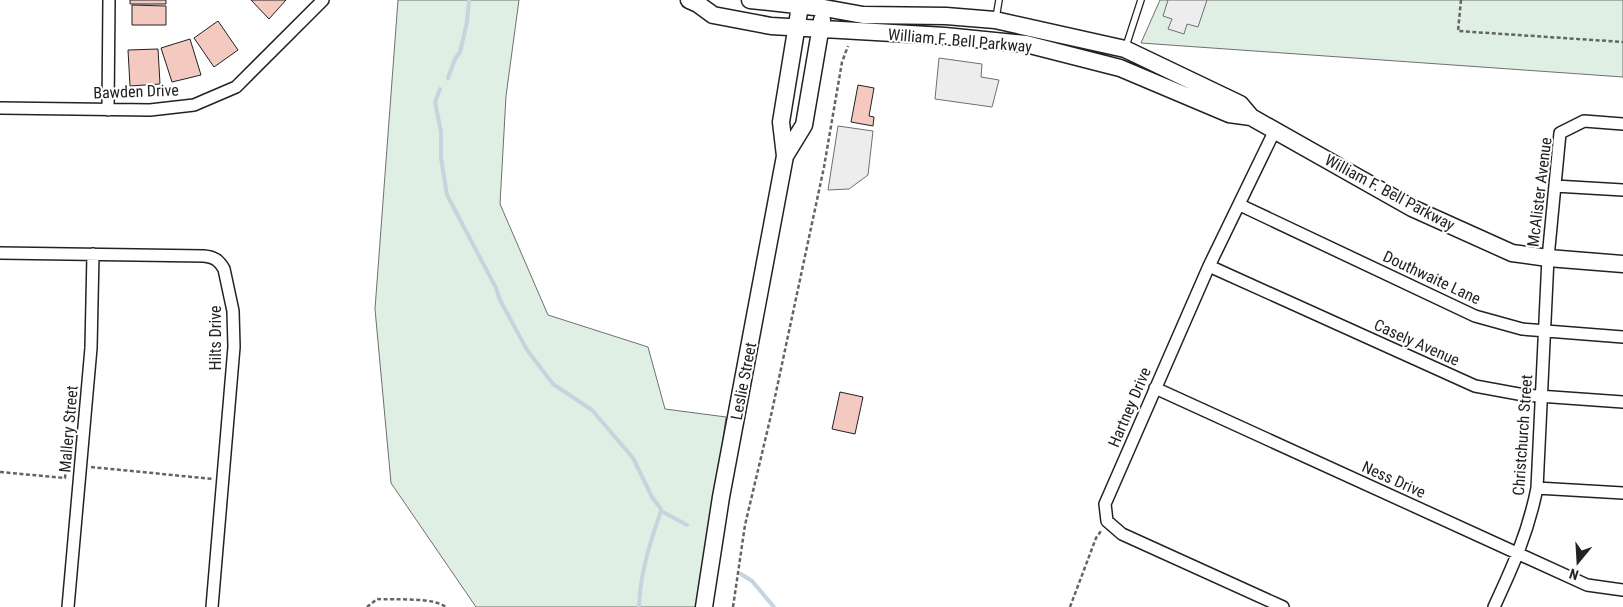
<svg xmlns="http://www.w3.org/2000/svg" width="1623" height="607" font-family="'Roboto Condensed',sans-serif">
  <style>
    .green { fill: #e0efe3; stroke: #6f6f6f }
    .parking { fill: #ededed; stroke: #6f6f6f }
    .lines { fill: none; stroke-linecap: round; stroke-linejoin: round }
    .stream { stroke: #c7d3dd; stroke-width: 4 }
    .building { fill: #f3c9c0; stroke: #222 }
    .lane-casing { stroke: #222; stroke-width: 8 }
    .street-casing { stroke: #222; stroke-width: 14 }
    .secondary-casing { stroke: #222; stroke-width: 19 }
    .path { stroke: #646464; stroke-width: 2.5; stroke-dasharray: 4 2.5; stroke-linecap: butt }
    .lane { stroke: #fff; stroke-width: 5.5 }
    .street { stroke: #fff; stroke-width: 11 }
    .secondary { stroke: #fff; stroke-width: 16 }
    .labels { text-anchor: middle; stroke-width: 4; stroke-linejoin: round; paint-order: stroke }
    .street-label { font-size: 16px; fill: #222; stroke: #fff }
  </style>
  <rect width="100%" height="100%" fill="#fff"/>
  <path class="green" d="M398,0h121l-13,96 -6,108 48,111 100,32 17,62 61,8 -26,190h-224l-85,-124 -16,-174z
    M1160,0h463v77l-482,-34z"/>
  <path class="parking" d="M1168,0h39l-9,27 -11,-3 -3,10 -16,-5 4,-10 -9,-3z
    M939,58l43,6 -1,13 18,3 -7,27 -57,-8z
    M838,126l35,5 -5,44 -19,14 -21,1z"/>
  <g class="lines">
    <path class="stream" d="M448,78l7,-19 5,-7 7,-30 2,-22
      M440,89l-5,13 6,30v26l6,37 49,93 4,12 27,50 26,34 39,26 41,48 19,39 9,12v2l26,14
      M741,574l11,7 22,26
      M639,607c1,-34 11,-64 22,-96"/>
  </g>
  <path class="building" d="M130,0h36v4h-36z
    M251,0h35l-17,19z
    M132,5l34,1v19h-34z
    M218,21l20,29 -24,17 -20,-29z
    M190,39l11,36 -29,7 -11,-34z
    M158,49l2,35 -30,2 -2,-36z
    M858,85l16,3 -5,28 5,1 -1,9 -22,-4z
    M840,392l23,5 -8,37 -23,-5z"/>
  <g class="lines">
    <g class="lane-casing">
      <path id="lane" d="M996,18l3,-18
        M1126,46l15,-46"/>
    </g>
    <g class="street-casing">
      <path id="street" d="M0,108l150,2 44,-5 42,-18 87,-87
        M108,110l1,-110
        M1275,130l-66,136 -104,238 2,17 15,13 161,73
        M1555,186l68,4
        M1240,205l235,111 47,13 101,8
        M0,253l204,3c10,1 15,4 20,13l9,42 1,36 -22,260
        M1209,266l266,120 49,9 99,7
        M1155,388l432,197 36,5
        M1537,488l86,5
        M68,607l23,-259 2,-94
        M1494,607c19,-41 34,-74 43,-119l11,-230 12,-125 24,-12 39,3"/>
    </g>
    <g class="secondary-casing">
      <path id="secondary" d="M689,0l9,4 15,11 58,11 174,10 81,8 94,24 109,46 22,3
        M750,0l74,8 39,7 83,1 49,4 130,29 115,55 11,13 161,91 100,45 36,5 75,6
        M785,156l19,-31 18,-105
        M704,607l17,-110 64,-341 -4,-34 20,-122"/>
    </g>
    <path class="path" d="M1461,0l-3,31 165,11
      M91,467l122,12
      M0,472l65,6 1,-13h2
      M367,607l10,-8c18,1 56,-2 69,8
      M733,607l12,-82 27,-114 52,-244 18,-105 6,-16
      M1070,607l26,-69 5,-7"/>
    <use href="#lane" class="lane"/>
    <use href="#street" class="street"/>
    <use href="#secondary" class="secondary"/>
  </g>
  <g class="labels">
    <g class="street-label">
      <text transform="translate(960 40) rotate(5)" y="6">William F. Bell Parkway</text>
      <text transform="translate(136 91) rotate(-2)" y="6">Bawden Drive</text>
      <text transform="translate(1390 192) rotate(28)" y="6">William F. Bell Parkway</text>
      <text transform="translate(1539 192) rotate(-83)" y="6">McAlister Avenue</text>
      <text transform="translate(1432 277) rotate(25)" y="6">Douthwaite Lane</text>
      <text transform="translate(215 338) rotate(-90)" y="6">Hilts Drive</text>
      <text transform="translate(1417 342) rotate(24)" y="6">Casely Avenue</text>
      <text transform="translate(743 381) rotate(-79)" y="6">Leslie Street</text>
      <text transform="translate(1129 407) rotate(-67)" y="6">Hartney Drive</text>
      <text transform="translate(68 429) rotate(-85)" y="6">Mallery Street</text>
      <text transform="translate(1522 435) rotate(-86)" y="6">Christchurch Street</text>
      <text transform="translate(1394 479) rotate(24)" y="6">Ness Drive</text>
    </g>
  </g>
  <g transform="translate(1578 562) rotate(198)" stroke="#ffffff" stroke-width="4" paint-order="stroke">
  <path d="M0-4L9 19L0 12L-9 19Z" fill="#222222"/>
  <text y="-8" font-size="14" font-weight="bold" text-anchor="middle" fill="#222222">N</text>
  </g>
</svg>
